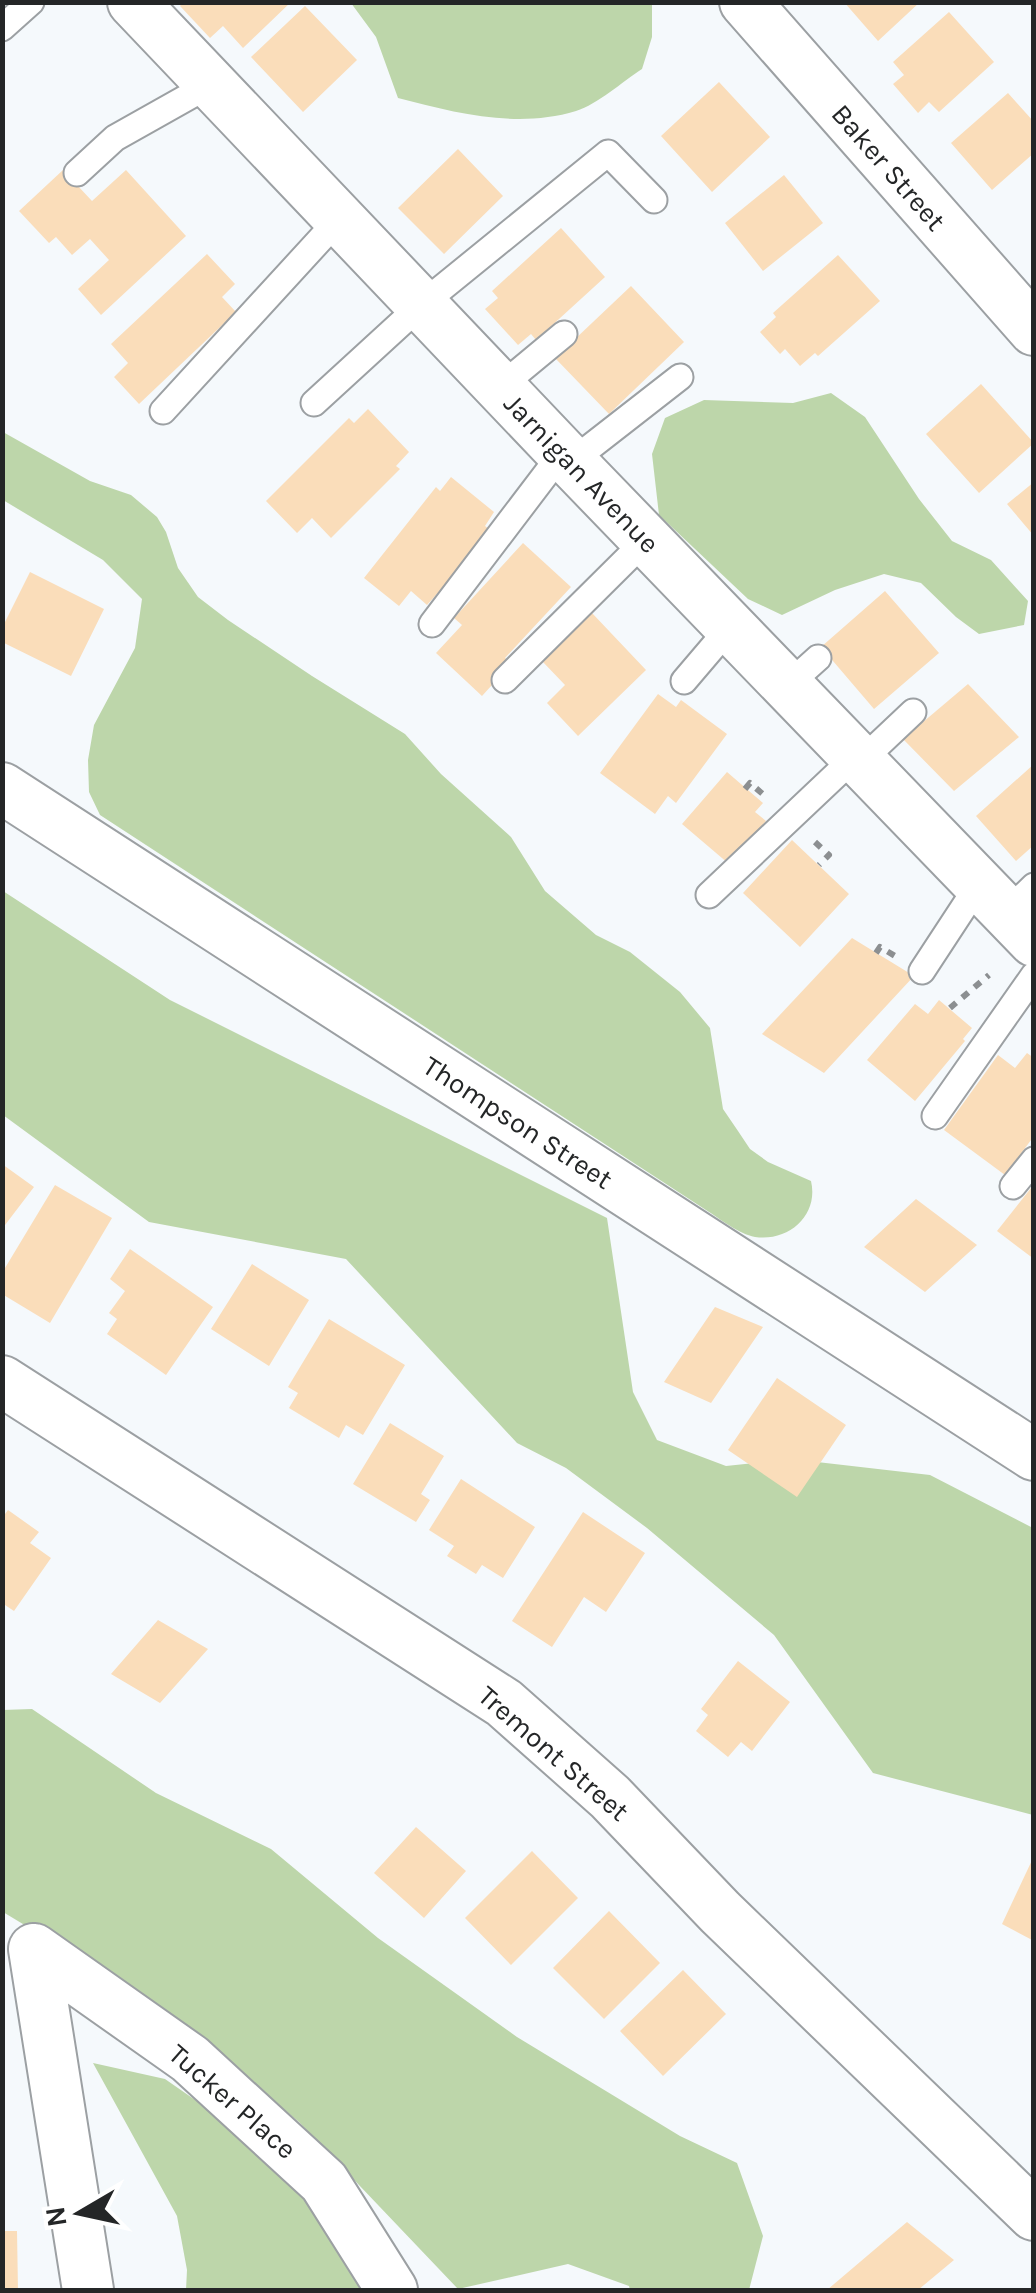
<svg xmlns="http://www.w3.org/2000/svg" width="1036" height="2293" font-family="Karla,sans-serif">
  <style>
    .green { fill: #bdd6aa }
    .building { fill: #faddba }
    .lines { fill: none; stroke-linecap: round; stroke-linejoin: round }
    .service-casing { stroke: #9ca0a3; stroke-width: 29 }
    .minor-casing { stroke: #9ca0a3; stroke-width: 54 }
    .path { stroke: #8c8f91; stroke-width: 6; stroke-dasharray: 8 8; stroke-linecap: butt }
    .service { stroke: #fff; stroke-width: 25 }
    .minor { stroke: #fff; stroke-width: 50 }
    .labels { text-anchor: middle; stroke-width: 8; stroke-linejoin: round; paint-order: stroke }
    .street-label { font-size: 28px; fill: #242627; stroke: #fff }
  </style>
  <rect width="100%" height="100%" fill="#f5f9fc"/>
  <path class="green" d="M351,3h301v34l-10,32c-20,13 -44,35 -66,42 -59,18 -120,2 -178,-13l-22,-61z
    M831,393l34,24 54,82 33,42 39,19 37,41 -4,24 -45,9 -23,-17 -35,-34 -37,-9 -49,16 -53,25 -34,-16 -89,-84 -7,-61 13,-36 39,-18 89,3z
    M3,432l87,49 41,14 26,22 9,15 12,36 20,29 30,23 84,56 93,58 36,40 70,63 34,54 51,44 34,17 50,40 30,36 13,81 15,22 12,18 18,13 43,19c8,34 -22,61 -56,56 -16,-3 -35,-18 -49,-27l-606,-395 -11,-23 -1,-32 6,-35 41,-77 7,-49 -39,-39 -100,-60z
    M3,891l167,109 437,218 26,174 24,48 69,26 65,-7 139,16 103,53v287l-160,-42 -99,-138 -127,-107 -81,-60 -49,-25 -171,-184 -197,-37 -146,-107z
    M32,1709l124,84 115,56 107,89 139,99 163,99 57,27 26,73 -14,54h-119l-1,-4 -61,-22 -110,25 -159,-167 -137,-114 -159,-96 -1,-202z
    M93,2063l72,16 82,57 63,67 55,87h-179l1,-20 -10,-54z"/>
  <path class="building" d="M183,2h108l-48,46 -20,-22 -13,12 -30,-32z
    M844,2h76l-42,39z
    M305,6l52,54 -54,52 -52,-55z
    M949,12l45,50 -55,50 -10,-10 -11,11 -25,-29 11,-9 -11,-13z
    M719,82l51,55 -58,55 -51,-56z
    M1008,93l26,29v31l-42,37 -41,-47z
    M458,149l45,47 -59,58 -46,-46z
    M63,170l29,31 34,-31 60,66 -85,79 -23,-26 31,-29 -19,-21 -18,16 -16,-18 -7,6 -30,-32z
    M784,175l39,48 -60,48 -38,-48z
    M561,228l44,49 -69,63 -5,-6 -13,11 -33,-36 13,-11 -6,-7z
    M207,254l28,30 -13,13 14,15 -97,92 -25,-27 14,-14 -17,-19z
    M838,255l42,46 -62,55 -3,-3 -15,13 -15,-17 -5,5 -20,-22 16,-15 -3,-4z
    M631,286l53,56 -75,72 -54,-56z
    M981,384l53,59 -55,50 -53,-59z
    M368,409l41,43 -13,14 4,3 -69,69 -19,-20 -15,15 -31,-32 83,-83 5,5z
    M451,477l43,35 -9,14 5,4 -36,62 -9,-7 -18,20 -16,-14 -12,15 -35,-28 72,-91 4,4z
    M1034,482v54l-27,-32z
    M523,543l48,44 -66,71 7,5 -30,33 -46,-43 26,-28 -8,-7z
    M30,572l74,37 -33,67 -69,-34v-14z
    M885,591l54,62 -65,56 -53,-62z
    M592,613l54,57 -68,66 -31,-33 18,-18 -23,-24z
    M968,684l51,53 -65,54 -51,-52z
    M658,694l18,13 5,-7 46,34 -51,69 -8,-7 -13,18 -55,-41z
    M1034,764v81l-18,16 -40,-45z
    M727,772l36,31 -8,9 11,9 -37,43 -47,-40z
    M792,840l57,54 -49,53 -57,-54z
    M852,938l62,38 -90,97 -62,-39z
    M939,1000l33,28 -9,11 2,2 -50,60 -48,-41 48,-56 13,10z
    M1027,1053l7,5v78l-29,39 -61,-45 54,-75 17,13z
    M2,1164l32,23 -32,42z
    M55,1185l57,33 -62,105 -48,-29v-21z
    M1031,1188l3,3v68l-37,-28z
    M916,1199l61,46 -52,47 -61,-45z
    M130,1249l83,58 -47,68 -59,-41 10,-15 -8,-6 16,-22 -15,-12z
    M252,1264l57,36 -40,66 -58,-37z
    M715,1307l48,20 -52,76 -47,-21z
    M329,1319l76,46 -42,70 -17,-10 -7,13 -50,-30 9,-15 -10,-6z
    M777,1378l69,47 -49,72 -69,-47z
    M390,1423l54,33 -23,38 9,6 -14,22 -63,-38z
    M461,1479l74,48 -32,51 -21,-13 -6,9 -29,-18 7,-10 -25,-16z
    M8,1510l31,22 -9,11 21,15 -37,53 -12,-8v-85z
    M583,1512l62,41 -39,59 -22,-15 -32,50 -40,-26z
    M158,1620l50,29 -48,54 -49,-29z
    M738,1661l52,41 -38,49 -11,-9 -13,15 -32,-26 12,-16 -7,-6z
    M416,1827l50,44 -42,47 -50,-45z
    M532,1851l46,47 -67,67 -46,-47z
    M1034,1856v85l-32,-17z
    M609,1911l51,52 -56,56 -51,-51z
    M683,1970l43,44 -63,62 -43,-45z
    M907,2222l47,38 -36,30h-91z
    M2,2231h15l1,59h-16z"/>
  <g class="lines">
    <g class="service-casing">
      <path id="service" d="M2,28l29,-26
        M77,173l38,-35 96,-54
        M500,387l64,-53
        M314,403l107,-98 187,-152 46,47
        M163,411l176,-192
        M571,462l109,-85
        M432,624l130,-171
        M505,680l141,-140
        M684,681l46,-54
        M788,685l30,-27
        M860,762l53,-50
        M709,895l146,-138
        M1006,913l28,-27
        M922,971l57,-87
        M935,1116l99,-141
        M1013,1186l21,-26"/>
    </g>
    <g class="minor-casing">
      <path id="minor" d="M133,2l438,460 463,479
        M745,2l289,328
        M2,788l1032,667
        M2,1381l502,322 106,94 110,115 314,303
        M34,1949l156,110 134,123 68,108
        M34,1949l54,341"/>
    </g>
    <path class="path" d="M745,789l5,-6 15,13
      M815,842l14,13 -10,10
      M876,953l4,-6 15,9
      M950,1008l39,-33"/>
    <use href="#service" class="service"/>
    <use href="#minor" class="minor"/>
  </g>
  <g class="labels">
    <g class="street-label">
      <text transform="translate(889 167) rotate(49)" y="10">Baker Street</text>
      <text transform="translate(582 473) rotate(46)" y="10">Jarnigan Avenue</text>
      <text transform="translate(518 1122) rotate(33)" y="10">Thompson Street</text>
      <text transform="translate(554 1753) rotate(41)" y="10">Tremont Street</text>
      <text transform="translate(233 2101) rotate(41)" y="10">Tucker Place</text>
    </g>
  </g>
  <rect width="1036" height="2293" fill="none" stroke="#242627" stroke-width="10"/>
  <g transform="translate(80 2213) rotate(261)" stroke="#ffffff" stroke-width="8" paint-order="stroke">
  <path d="M0-8L18 38L0 25L-18 38Z" fill="#242627"/>
  <text y="-15" font-size="28" font-weight="bold" text-anchor="middle" fill="#242627">N</text>
  </g>
</svg>
